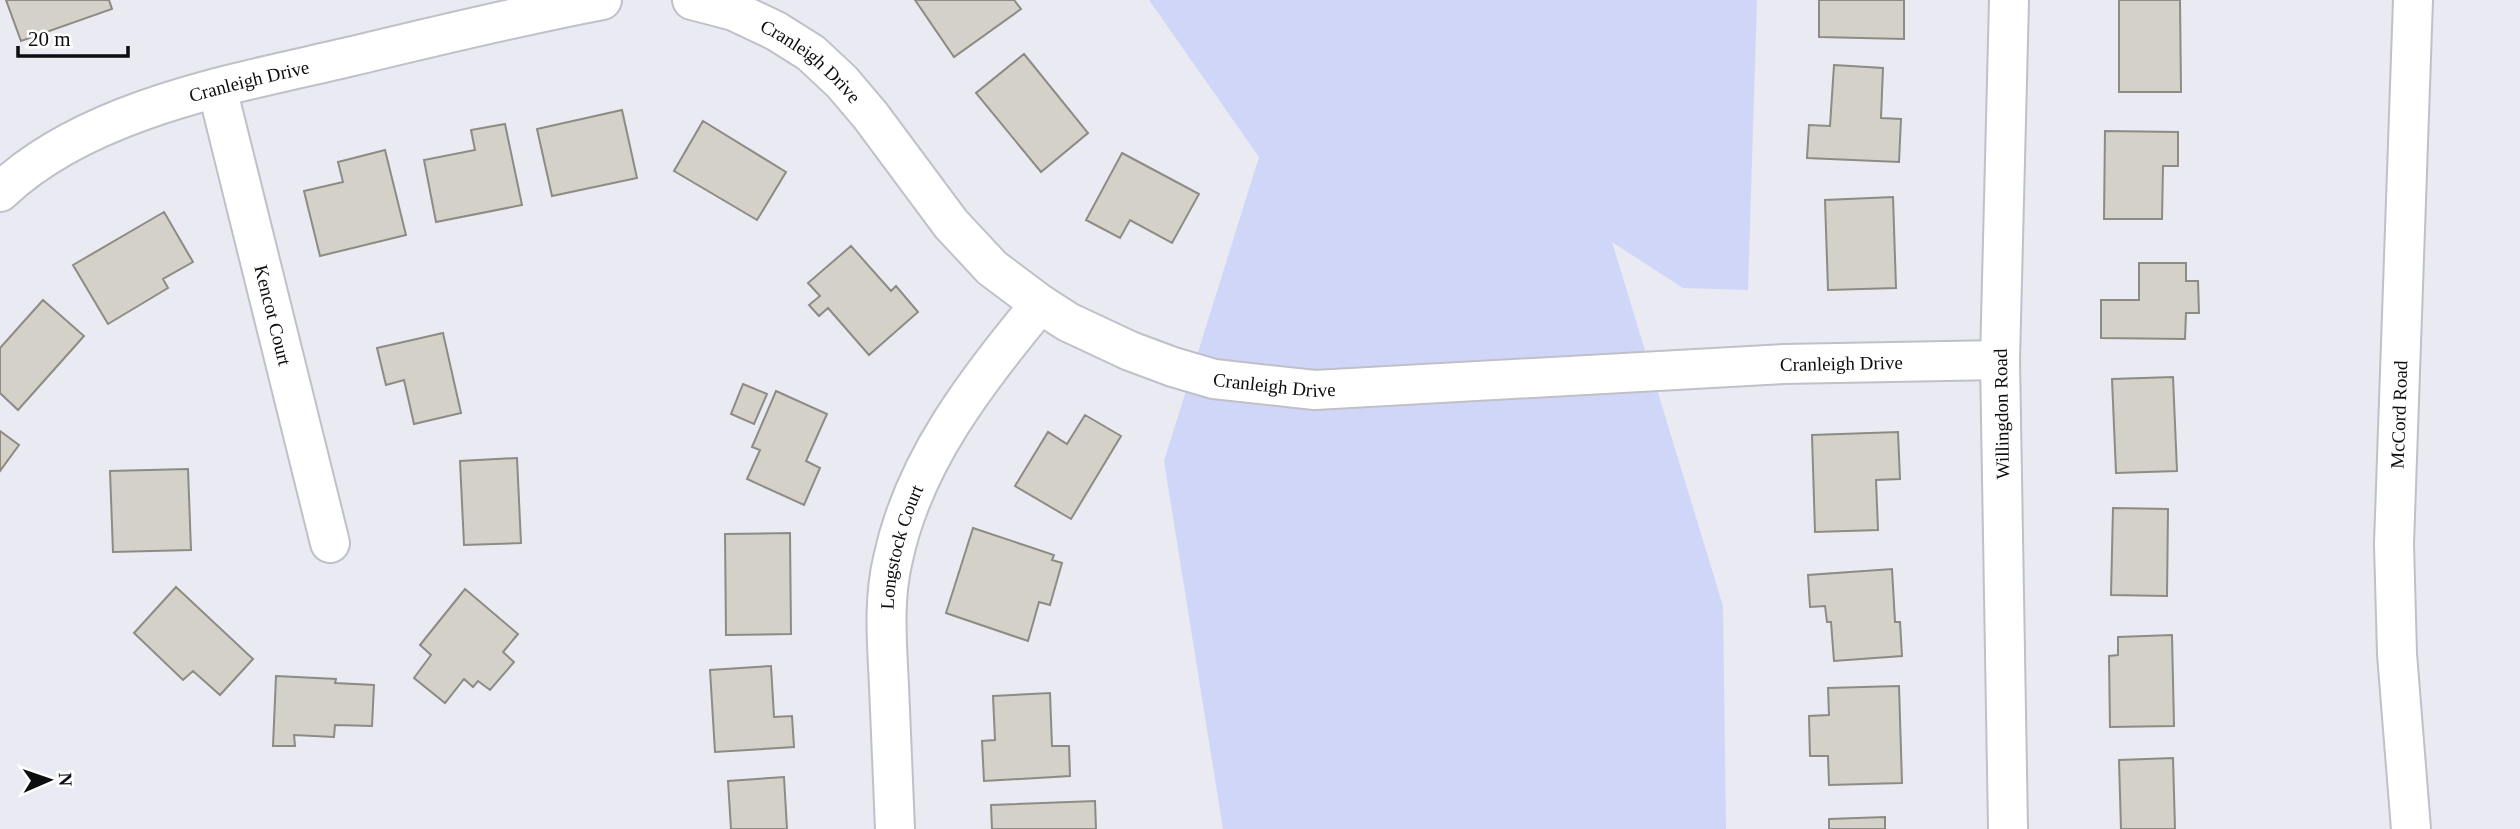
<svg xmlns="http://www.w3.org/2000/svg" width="2520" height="829" font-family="Georgia,serif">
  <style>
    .green { fill: #d0d6f8 }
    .building { fill: #d4d1c9; stroke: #8d8b84; stroke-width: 2 }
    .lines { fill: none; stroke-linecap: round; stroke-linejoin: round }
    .minor-casing { stroke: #bfc0c8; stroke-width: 42 }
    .minor { stroke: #fff; stroke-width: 38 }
    .labels { text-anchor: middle; stroke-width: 5; stroke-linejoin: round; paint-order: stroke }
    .street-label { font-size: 19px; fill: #0c0d0f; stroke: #fff }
  </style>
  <rect width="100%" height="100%" fill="#e9eaf2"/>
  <path class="green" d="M1149,0h608l-9,290 -65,-2 -71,-46 111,364 3,223h-503l-59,-368 95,-304z"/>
  <path class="building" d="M6,0h103l3,9 -91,32z
    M915,0h99l7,9 -67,48z
    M1819,0h85v39l-85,-2z
    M2119,0h61l1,92h-62z
    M1024,54l64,79 -47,39 -65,-79z
    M1834,65l49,3 -2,50 20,1 -2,43 -92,-4 2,-33 21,1z
    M622,110l15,68 -85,18 -15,-67z
    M703,121l83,51 -29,48 -83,-49z
    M505,124l17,81 -86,17 -12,-62 51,-10 -4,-20z
    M2105,131l73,1v34h-15l-1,53h-58z
    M385,150l21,85 -86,21 -16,-65 39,-9 -5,-20z
    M1122,153l77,41 -27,49 -42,-23 -10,18 -34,-18z
    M1893,197l3,91 -68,2 -3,-90z
    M164,212l29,50 -30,17 5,9 -60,36 -35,-59z
    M851,246l40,45 5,-5 22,26 -49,43 -41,-47 -9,8 -10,-11 11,-9 -12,-13z
    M2139,263h47v18h12l1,32h-13l-1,26 -84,-1v-38h38z
    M43,300l41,36 -66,74 -18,-17v-45z
    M443,333l18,80 -47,11 -10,-44 -18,5 -9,-37z
    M2173,377l4,94 -61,2 -4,-94z
    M743,384l24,10 -13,30 -23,-10z
    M776,391l51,23 -21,47 14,7 -16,37 -57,-26 13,-29 -8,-3z
    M1085,415l36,21 -50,83 -56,-33 33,-54 19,12z
    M0,431l19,14 -19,26z
    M1898,432l2,47 -24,1 2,50 -63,2 -3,-97z
    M517,458l4,85 -57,2 -4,-84z
    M188,469l3,81 -78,2 -3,-81z
    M2113,508l55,1 -1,87 -56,-1z
    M973,528l81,27 -2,5 10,3 -12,42 -11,-3 -11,39 -82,-28z
    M790,533l1,101 -65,1 -1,-101z
    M1892,569l3,53h5l2,34 -68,5 -3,-39h-4l-2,-16 -15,1 -2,-32z
    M176,587l77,72 -33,36 -27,-24 -10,9 -49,-47z
    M465,589l53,45 -15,18 11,10 -24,28 -12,-9 -5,6 -9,-8 -19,24 -31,-25 17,-23 -11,-10z
    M2172,635l2,91 -64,1 -1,-71 9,-1v-18z
    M771,666l3,51 18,-1 2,31 -79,5 -5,-82z
    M276,676l60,3 -1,4 39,2 -2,41 -37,-1 -1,12 -40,-2 1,11h-22z
    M1899,686l3,97 -73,2 -1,-29h-18l-1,-40 20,-1 -1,-27z
    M1050,693l2,53h17l1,30 -86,5 -2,-40 13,-1 -2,-44z
    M2173,758l2,71h-54l-2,-69z
    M784,777l3,52h-56l-3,-48z
    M1095,801l1,28h-104l-1,-24z
    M1885,817v12h-56v-10z"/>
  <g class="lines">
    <g class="minor-casing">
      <g id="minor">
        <path id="s1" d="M692,0l42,11 42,20 35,22 31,29 28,33 81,109 41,44 48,36 28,18 62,29 43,16 41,12 101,11 469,-26 216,-4"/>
        <path id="s2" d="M217,88l113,455"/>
        <path id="s3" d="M0,192c88,-84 238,-109 353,-136 83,-20 165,-40 249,-56"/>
        <path id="s4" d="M895,829c-2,-48 -4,-95 -6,-143 -2,-42 -6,-86 4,-127 21,-99 84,-178 147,-255"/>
        <path d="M2008,829l-8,-469 9,-360"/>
        <path id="s5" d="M2411,829l-14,-175 -3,-110 19,-544"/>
      </g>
    </g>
    <use href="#minor" class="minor"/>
  </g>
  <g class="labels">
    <g class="street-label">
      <text dy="7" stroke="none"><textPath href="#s1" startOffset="136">Cranleigh Drive</textPath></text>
      <text dy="7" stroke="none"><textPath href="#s3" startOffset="276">Cranleigh Drive</textPath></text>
      <text dy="7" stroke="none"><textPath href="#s2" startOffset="234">Kencot Court</textPath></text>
      <text dy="7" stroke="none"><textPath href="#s1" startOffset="1292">Cranleigh Drive</textPath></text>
      <text dy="7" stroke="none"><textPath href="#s1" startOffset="724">Cranleigh Drive</textPath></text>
      <text transform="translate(2001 414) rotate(-91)" y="7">Willingdon Road</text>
      <text dy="7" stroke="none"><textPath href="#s5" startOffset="415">McCord Road</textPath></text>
      <text dy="7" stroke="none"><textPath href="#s4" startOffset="284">Longstock Court</textPath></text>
    </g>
  </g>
  <g transform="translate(49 780) rotate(88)" stroke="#ffffff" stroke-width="5" paint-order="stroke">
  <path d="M0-5L12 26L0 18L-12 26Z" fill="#0c0d0f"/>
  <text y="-10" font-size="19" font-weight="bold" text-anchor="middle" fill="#0c0d0f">N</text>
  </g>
  <path d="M18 46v10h110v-10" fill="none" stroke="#0c0d0f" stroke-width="3.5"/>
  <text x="28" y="46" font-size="21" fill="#0c0d0f" stroke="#ffffff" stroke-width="5" paint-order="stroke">20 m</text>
</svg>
